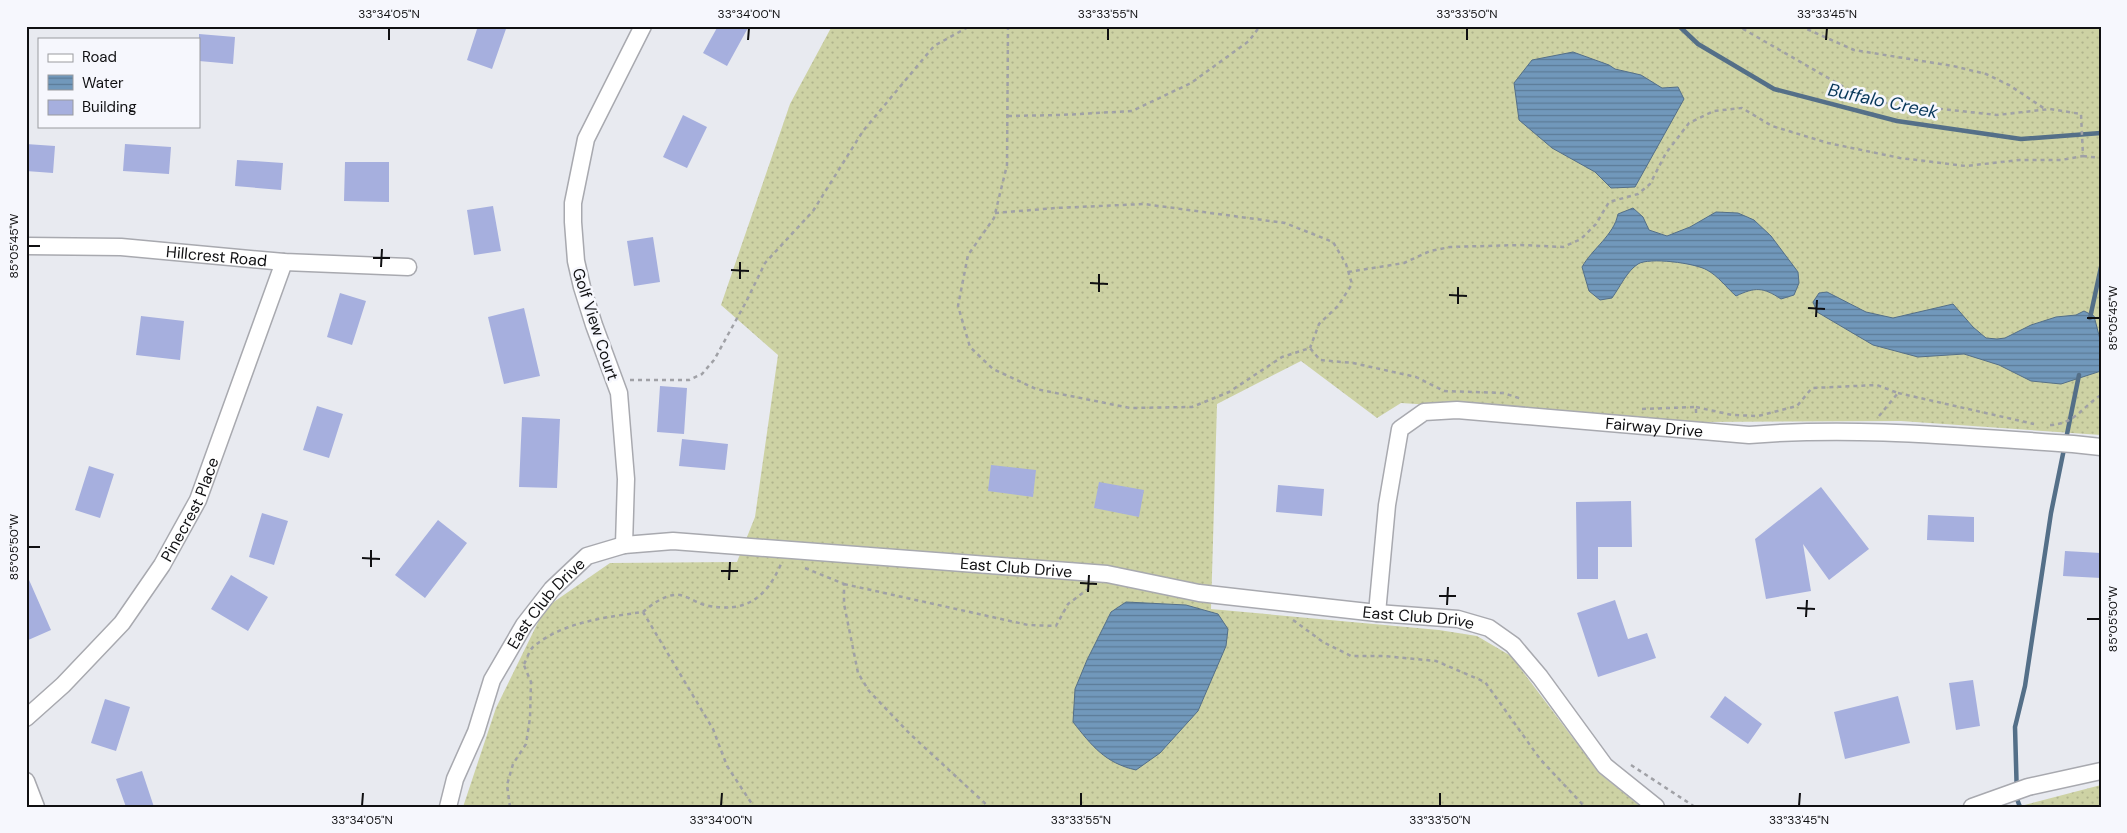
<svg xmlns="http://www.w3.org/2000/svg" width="2127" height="833" font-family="'DM Sans',sans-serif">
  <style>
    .grass { fill: url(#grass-dots) }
    .water { fill: url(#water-rules); stroke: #546f88 }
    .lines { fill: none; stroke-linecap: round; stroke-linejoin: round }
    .stream { stroke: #546f88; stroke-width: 4.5 }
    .building { fill: #a6afde }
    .minor-casing { stroke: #a8a9af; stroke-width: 19 }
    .path { stroke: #a0a1a6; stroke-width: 2.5; stroke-dasharray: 4 4; stroke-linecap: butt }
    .minor { stroke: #fff; stroke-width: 16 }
    .ticks { fill: none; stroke: #101012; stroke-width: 2 }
    .labels { text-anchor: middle; stroke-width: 5; stroke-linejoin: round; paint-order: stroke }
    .street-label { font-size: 16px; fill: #101012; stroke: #f6f7fd }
    .water-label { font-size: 18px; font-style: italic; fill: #08385a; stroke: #f6f7fd }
    .neatline { fill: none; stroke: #101012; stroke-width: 2 }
    .ticks-label { font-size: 12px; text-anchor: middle; fill: #101012 }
  </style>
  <defs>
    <pattern id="grass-dots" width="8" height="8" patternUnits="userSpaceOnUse" patternTransform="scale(1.25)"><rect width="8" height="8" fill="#cdd2a4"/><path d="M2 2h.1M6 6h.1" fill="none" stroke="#afb38c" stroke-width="1.8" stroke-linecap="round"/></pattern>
    <pattern id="water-rules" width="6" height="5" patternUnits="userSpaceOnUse" patternTransform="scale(1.25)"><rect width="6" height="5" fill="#7198bb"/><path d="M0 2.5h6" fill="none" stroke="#5b7b97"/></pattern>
  </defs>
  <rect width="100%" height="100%" fill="#e8eaf0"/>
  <path class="grass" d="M832,26h1269v409l-200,-14 -199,1 -301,-19 -24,15 -76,-57 -84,43 -6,205 228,21 38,6 34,20 89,118 41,33h-1178l33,-99 49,-100 65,-45 127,-1 18,-45 23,-162 -57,-50 69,-201z
    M2101,785v22h-84z"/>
  <path class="water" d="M1573,52l36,13 6,4 26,6 21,13 16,-1 6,12 -49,88 -24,1 -16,-16 -43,-24 -33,-28 -5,-37 18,-23z
    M1633,208l10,9 6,13 18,6 23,-9 26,-15 22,1 16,7 17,16 27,36 1,11 -5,12 -13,4c-18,-12 -26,-12 -45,-3 -10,-9 -18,-20 -29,-26 -12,-7 -58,-13 -69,-6 -11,7 -18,23 -26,34l-12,2 -11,-9 -7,-24c10,-18 32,-32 36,-53z
    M1827,292l39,20 27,6 60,-14 20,23 13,11 11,1 8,-1 26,-13 25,-8 20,-2 8,-4 10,5 7,27v28l-40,13 -30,-3 -32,-16 -35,-11 -46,3 -45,-12 -56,-33 -4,-10 6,-9z
    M1126,602l60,3 32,9 10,15 -2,17 -28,65 -38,42 -24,17c-31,-7 -44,-24 -63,-48l2,-33 12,-29 24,-48z"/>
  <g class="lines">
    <path class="stream" d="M1679,26l19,18 76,45 123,32 124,18 80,-6
      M2090,318l11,-51
      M2020,807l-3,-8 -2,-72 10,-41 26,-173 28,-138"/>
  </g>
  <path class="building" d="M478,26h29l-15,43 -25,-9z
    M718,26h31l-22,40 -24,-13z
    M199,34l36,3 -2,27 -34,-3z
    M683,115l24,12 -20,41 -24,-11z
    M26,144l29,2 -2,27 -27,-2z
    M125,144l46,3 -2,27 -46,-3z
    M237,160l46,3 -2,27 -46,-4z
    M345,162h44v40l-45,-1z
    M493,206l8,45 -27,4 -7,-45z
    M653,237l7,45 -26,4 -7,-45z
    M340,293l26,8 -14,44 -25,-8z
    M524,308l16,68 -36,8 -16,-67z
    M141,316l43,5 -4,39 -44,-5z
    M660,386l27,2 -3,46 -27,-2z
    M317,406l26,8 -14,44 -26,-8z
    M522,417l38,2 -3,69 -38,-1z
    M682,439l46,5 -3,26 -46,-4z
    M991,465l45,5 -3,27 -45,-6z
    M89,466l25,8 -14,44 -25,-8z
    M1099,482l45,8 -5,27 -45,-9z
    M1278,485l46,4 -2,27 -46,-4z
    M1821,487l48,62 -40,31 -26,-36 8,47 -45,8 -11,-60z
    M1631,501l1,46h-34v32h-21l-1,-77z
    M262,513l26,8 -14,44 -25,-8z
    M1928,515l46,2v25l-47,-2z
    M438,520l29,23 -42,55 -30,-23z
    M2065,551l36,2v25l-38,-2z
    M26,573l25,57 -25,11z
    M231,575l37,22 -20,34 -37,-22z
    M1615,600l13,39 19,-6 9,25 -58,19 -21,-64z
    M1973,680l7,46 -24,4 -7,-47z
    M1725,696l37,28 -14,20 -38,-27z
    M1898,696l12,47 -65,16 -11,-47z
    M105,699l25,8 -14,44 -25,-8z
    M142,771l12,36h-28l-10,-28z"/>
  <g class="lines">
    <g class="minor-casing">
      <g id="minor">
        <path id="s1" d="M26,246l95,1 163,15 124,5"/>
        <path d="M624,545l2,-66 -7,-86 -25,-68 -12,-38 -6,-26 -3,-39v-19l13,-64 57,-113"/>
        <path id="s2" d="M1377,613l10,-108 13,-76 24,-17 33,-2 292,25c108,-9 216,2 324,9l28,3"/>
        <path id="s3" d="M26,718l37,-33 59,-62 40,-58 36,-65 86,-238"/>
        <path d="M26,781l10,26"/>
        <path id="s4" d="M448,807l7,-28 21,-47 16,-52 32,-55 28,-36 35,-33 37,-11 49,-4 434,33 92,19 178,20 81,6 31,9 24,17 27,32 65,89 51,41"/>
        <path d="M1972,807l56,-20 73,-16"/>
      </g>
    </g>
    <path class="path" d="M1008,26l-1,139 -13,53 -26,37 -10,51 12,41 23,22 43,20 94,19 62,-1 37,-15 53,-35 28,-9 10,12 33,3 63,14 28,14 59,2 19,6
      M1800,26l54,24 99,16 33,8 23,11 36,24
      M1008,116l53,-1 71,-4 59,-28 58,-42 11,-15
      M2083,156l18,2
      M995,213l61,-5 88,-4 141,19 48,19 13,22 6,20 -14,22 -19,18 -9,24
      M1348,272l56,-9 26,-12 20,-4 71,-2 42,2 18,-8 15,-15 13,-22 29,-8 12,-10 16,-31 23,-30 25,-12 28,-3 30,18 56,17 72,15 66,8 53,-6h42l22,-4 -2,-42 -31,-5 -53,6 -129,-14 -130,-75
      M630,380h59l13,-6 12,-14 32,-58 19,-39 48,-52 50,-80 71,-85 36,-20
      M1898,393l136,31
      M1696,407l36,8 26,1 39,-10 15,-18 65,-3 21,8 -19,23
      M1642,409l54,-2v8
      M2050,425c25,-1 32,-18 51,-30
      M805,568l39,16v20l14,69 11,18 41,43 79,73
      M844,584l184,41 28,1 12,-22 20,-15
      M643,612c9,-8 24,-19 37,-17 9,2 17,8 25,10 39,9 61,-6 76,-41
      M1293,620l30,22 28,14h33l52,5 49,21 55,77 45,48
      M524,664c3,-5 5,-13 9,-17 29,-25 74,-30 110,-35l70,117 14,37 27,41
      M1631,765l64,42
      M510,807l-3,-22 6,-21 13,-20 4,-26 1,-36 -8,-19"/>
    <use href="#minor" class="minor"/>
  </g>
  <path class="ticks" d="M389,40v-12M748,40l1,-12M1108,40v-12M1467,40v-12M1826,40l1,-12M28,246h12M373,258h17M381,267l1,-18M731,270l18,1M740,279v-17M1090,283l18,1M1099,292v-18M1449,295l18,1M1458,304v-17M1808,308l17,1M1816,317l1,-17M2087,318h13M28,547h12M362,558l18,1M371,567v-17M721,571h17M729,580l1,-18M1080,583l17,1M1088,592l1,-17M1439,596h17M1447,605l1,-18M1797,608l18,1M1806,617l1,-17M2087,619h13M362,806l1,-13M721,806l1,-13M1081,806v-13M1440,806v-13M1799,806l1,-13"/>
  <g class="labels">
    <g class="street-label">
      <text dy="6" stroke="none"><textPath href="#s1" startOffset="191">Hillcrest Road</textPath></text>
      <text transform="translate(596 324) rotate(72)" y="6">Golf View Court</text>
      <text dy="6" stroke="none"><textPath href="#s2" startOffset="446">Fairway Drive</textPath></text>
      <text dy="6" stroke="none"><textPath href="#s3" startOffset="268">Pinecrest Place</textPath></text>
      <text dy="6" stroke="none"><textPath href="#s4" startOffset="724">East Club Drive</textPath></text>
      <text dy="6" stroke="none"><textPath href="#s4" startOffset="229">East Club Drive</textPath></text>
      <text dy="6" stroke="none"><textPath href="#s4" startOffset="1130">East Club Drive</textPath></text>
    </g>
    <g class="water-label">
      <text transform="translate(1883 101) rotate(12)" y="6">Buffalo Creek</text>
    </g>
  </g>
  <rect width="2127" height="833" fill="none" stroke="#f6f7fd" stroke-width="55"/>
  <rect x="38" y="38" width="162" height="90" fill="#f6f7fd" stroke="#9a9b9f"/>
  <rect x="48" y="54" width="25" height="8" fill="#ffffff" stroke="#9a9b9f"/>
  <text x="82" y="62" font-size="15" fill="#101012">Road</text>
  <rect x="48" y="75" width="25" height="15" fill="url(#water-rules)" stroke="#9a9b9f"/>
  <text x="82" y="88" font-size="15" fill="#101012">Water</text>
  <rect x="48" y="100" width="25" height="15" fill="#a6afde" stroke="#9a9b9f"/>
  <text x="82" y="112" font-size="15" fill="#101012">Building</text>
  <rect x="28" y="28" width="2072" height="778" class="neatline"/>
  <g class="ticks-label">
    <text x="389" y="18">33°34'05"N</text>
    <text x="749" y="18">33°34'00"N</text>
    <text x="1108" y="18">33°33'55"N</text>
    <text x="1467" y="18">33°33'50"N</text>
    <text x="1827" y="18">33°33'45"N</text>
    <text transform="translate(14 246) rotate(-90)" y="4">85°05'45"W</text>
    <text transform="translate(2113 318) rotate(-90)" y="4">85°05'45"W</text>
    <text transform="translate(14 547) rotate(-90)" y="4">85°05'50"W</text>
    <text transform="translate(2113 619) rotate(-90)" y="4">85°05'50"W</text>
    <text x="362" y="824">33°34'05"N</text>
    <text x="721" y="824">33°34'00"N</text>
    <text x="1081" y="824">33°33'55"N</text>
    <text x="1440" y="824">33°33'50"N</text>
    <text x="1799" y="824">33°33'45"N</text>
  </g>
</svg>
